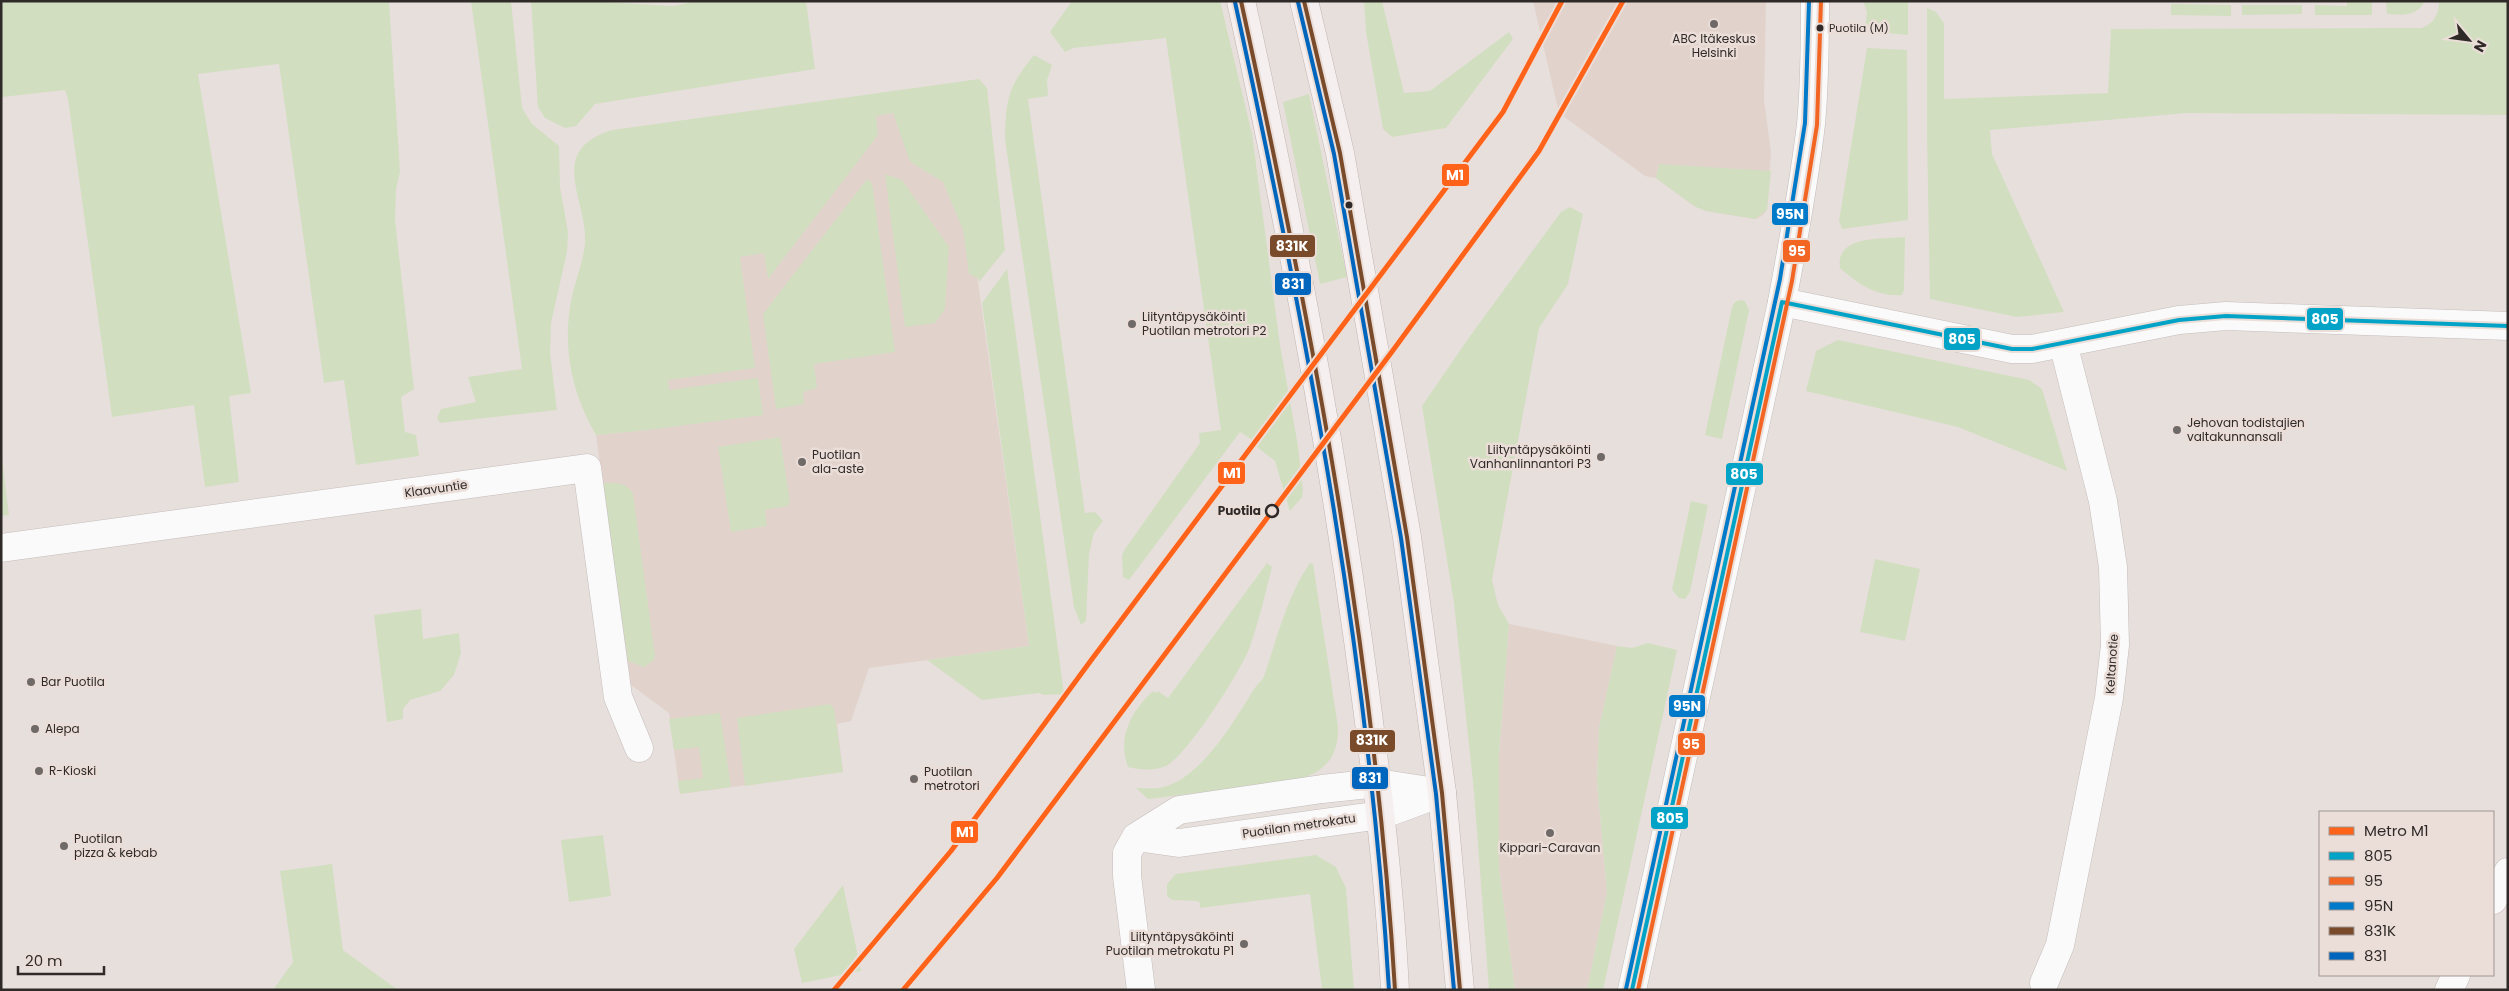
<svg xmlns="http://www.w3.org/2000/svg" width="2509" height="991" font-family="Poppins,sans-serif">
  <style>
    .built { fill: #e2d2cc }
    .green { fill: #d2dec0 }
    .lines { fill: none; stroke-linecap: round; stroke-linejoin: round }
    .street-casing { stroke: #c3bdbb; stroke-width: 29 }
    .secondary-casing { stroke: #c3bdbb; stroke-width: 29 }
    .primary-casing { stroke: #c0b5b2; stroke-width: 29 }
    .street { stroke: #fbfafa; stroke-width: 28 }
    .secondary { stroke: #fbfafa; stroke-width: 28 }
    .primary { stroke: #f5f0ef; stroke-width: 28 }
    .bus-1-casing { stroke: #ebded8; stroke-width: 8 }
    .bus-2-casing { stroke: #ebded8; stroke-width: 8 }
    .bus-3-casing { stroke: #ebded8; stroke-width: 8 }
    .bus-4-casing { stroke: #ebded8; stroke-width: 8 }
    .bus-5-casing { stroke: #ebded8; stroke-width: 8 }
    .bus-1 { stroke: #02a3c6; stroke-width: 4 }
    .bus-2 { stroke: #f26522; stroke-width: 4 }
    .bus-3 { stroke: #007ac9; stroke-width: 4 }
    .bus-4 { stroke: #7a4b2a; stroke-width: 4 }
    .bus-5 { stroke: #0065bd; stroke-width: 4 }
    .metro-1-casing { stroke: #ebded8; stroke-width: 9 }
    .metro-1 { stroke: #ff6319; stroke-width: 5 }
    .poi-dot { fill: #6f6967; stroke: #ebded8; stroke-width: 2 }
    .bus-dot { fill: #2f2a28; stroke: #ebded8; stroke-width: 2 }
    .stop-dot { fill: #ebded8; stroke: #2f2a28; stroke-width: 2.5 }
    .labels { text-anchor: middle; stroke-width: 5; stroke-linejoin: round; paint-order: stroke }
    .bus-label { font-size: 11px; fill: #2f2a28; stroke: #ebded8; text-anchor: start }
    .poi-label { font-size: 12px; fill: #2f2a28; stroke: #ebded8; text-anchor: start }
    .street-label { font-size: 12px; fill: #2f2a28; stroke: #ebded8 }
    .stop-label { font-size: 12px; font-weight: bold; fill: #2f2a28; stroke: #ebded8; text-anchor: end }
    .line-badge { stroke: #ebded8; stroke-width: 2 }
    .badge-label { font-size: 14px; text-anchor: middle; font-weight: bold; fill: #fff }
  </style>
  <rect width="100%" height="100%" fill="#e7dfdc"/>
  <path class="built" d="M1533,1h233l-2,99 7,52 -4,58 -5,6 -7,3 -49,-8 -12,-5 -38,-28 -11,-2 -86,-63z
    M953,104l76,542 -160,22 -18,53 -14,3 6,48 -163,22 -11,-81 -38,-28 -35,-250 52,-5 -28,-276z
    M1509,624l108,22 -18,82 -2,54 10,110 -20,98h-72l-16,-121v-114z"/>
  <path class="green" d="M1,1h388l11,171 -4,17 -1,31 19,169 -13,8 4,35 11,3 3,21 -63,9 -12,-85 -20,3 -45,-319 -81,10 53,319 -22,3 10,86 -34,5 -11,-82 -82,12 -44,-318 -3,-9 -63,7z
    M471,1h40l11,107 10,16 27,22 1,41 8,45 -1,20 -16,71 -1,30 7,57 -117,13 -3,-5 4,-9 35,-7 -8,-25 54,-8z
    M531,1h56l86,5 24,-5h109l9,68 -220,35 -19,22 -11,2 -20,-10 -7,-11z
    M1072,1h148l32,133 28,211 18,101 5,45 -1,6 -12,14 -15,-50 -24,-19v-3l-11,-7 -111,148 -6,-3 -1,-22 3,-6 75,-106 -1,-10 22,-3 -55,-392 -93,10 -8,4 -15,-20z
    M1364,1h18l22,92 26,-2 79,-59 4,7 -67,89 -54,9 -9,-8 -17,-97z
    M1863,1h45v34l-43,-4 2,-19z
    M2416,1h9c-8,16 -23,14 -38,13l-1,-12z
    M2439,1h69v114l-321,-2 -197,17 2,24 72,158 -47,5 -87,-18 -3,-165v-126l9,4 8,11v76l164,-6 3,-64 310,-1c13,-4 18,-14 18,-27z
    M2347,2h25v13h-57v-10l32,1z
    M2171,4l60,1v11l-60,-1z
    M2242,5h60v9l-60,1z
    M1867,48l40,2 1,170 -66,9 -3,-8z
    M1034,55l18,10 -5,15 1,16 -20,3 57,414 10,-1 8,9 -9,12 -5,21 -3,67 -5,4 -7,-18 -69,-468c1,-41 3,-52 29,-84z
    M979,79l8,9 18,162 -26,32 -1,-4 -9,-4 -6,-44 -20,-48 -31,-19 -3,-4 -16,-46 -17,3 2,19 -110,144 -4,-26 -24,4 15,111 -87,12 1,10 89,-12 5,37 -115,15 -52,5c-23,-39 -33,-83 -26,-128 3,-22 13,-42 15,-64 3,-43 -40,-92 27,-113z
    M1309,94l38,183 -27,7 -37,-182z
    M1659,164l112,7 -4,39 -12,9 -49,-8 -12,-5 -38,-28z
    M885,174l17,6 47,67 -4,62 -10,14 -30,4z
    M867,179l5,4 23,169 -81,12 3,24 -14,4 1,12 -28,5 -13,-95z
    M1570,207l13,7 -15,70 -29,44 -47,252 6,25 11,19 -10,131v114l16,121h-26l-15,-198 -20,-189 -32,-197 48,-70 91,-124z
    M1905,237l-1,53 -2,5c-25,2 -44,-11 -62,-27 -5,-33 42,-29 65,-31z
    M1007,269l57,425 -20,1 -5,-2 -57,7 -55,-40 102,-14 -47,-343z
    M1740,300l5,1 4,9 -27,129 -17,-4 27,-128 3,-5z
    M1838,340l191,40 13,9 25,82 -109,-44 -152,-36 10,-40z
    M780,437l10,65 -3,4 -22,4 2,16 -36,6 -13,-85z
    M1,451l8,64 -8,1z
    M603,483c12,0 24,-2 30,11l22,162 -1,4 -10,7 -16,-6z
    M1691,501l17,4 -18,87 -5,7 -6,-1 -7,-8z
    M1875,559l45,10 -15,72 -45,-9z
    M1267,563l5,4c-7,27 -13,55 -23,82 -9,23 -62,107 -83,117 -11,5 -27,4 -38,1 -11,-29 3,-56 25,-76l3,2 2,-2 10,7z
    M1310,563l3,1 25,163c1,32 -16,47 -45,54l-145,18 -12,-11c7,0 16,1 23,0 34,-5 65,-51 82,-78 7,-10 13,-24 22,-31 14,-39 23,-82 47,-116z
    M421,609l2,30 36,-6 2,20 -7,22 -14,16 -30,9 -7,9v10l-16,3 -13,-107z
    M1648,643l29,7 -74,340h-16l20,-98 -10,-110 2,-54 18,-82 15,2z
    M830,704l4,4 9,64 -98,14 -8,-68z
    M720,713l11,74 -51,7 -2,-13 25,-3 -4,-31 -25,3 -5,-31z
    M603,835l8,61 -42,6 -8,-62z
    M1316,855l20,12 10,21 8,102h-32l-12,-96 -110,14v-5l-3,-2 -25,-1 -5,-4v-12l9,-10z
    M332,864l11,86 55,40h-125l20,-28 -13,-91z
    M843,885l18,86 -59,12 -8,-34z"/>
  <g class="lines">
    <g class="street-casing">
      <path id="street" d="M1782,302l230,47h20l147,-29 47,-4 282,10
        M1,548l586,-80 31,229 21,51
        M1136,837l43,6 202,-28 60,-22
        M2493,900l15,-28
        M2044,983l16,-38 49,-247 6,-53 -2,-78 -10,-66 -40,-158
        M1141,990l-14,-114v-23l9,-16 43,-27 143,-21 56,-6 64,10
        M2449,990l7,-15"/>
    </g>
    <g class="secondary-casing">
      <path id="secondary" d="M1632,990l150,-688c11,-59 22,-118 29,-178 4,-41 4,-82 4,-123"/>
    </g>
    <g class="primary-casing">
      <path id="primary" d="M1241,1c47,212 87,424 117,639 16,116 31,232 37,350
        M1304,1l36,152 67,384 35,256 18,197"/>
    </g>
    <use href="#street" class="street"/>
    <use href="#secondary" class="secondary"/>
    <use href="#primary" class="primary"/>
    <g class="bus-1-casing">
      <path id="bus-1" d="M1782,302l230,47h20l147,-29 47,-4 282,10
        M1632,990l150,-688"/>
    </g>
    <g class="bus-2-casing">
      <path id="bus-2" d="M1638,990l154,-709 25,-156 4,-124"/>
    </g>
    <g class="bus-3-casing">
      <path id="bus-3" d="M1626,989l154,-710 25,-156 4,-122"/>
    </g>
    <g class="bus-4-casing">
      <path id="bus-4" d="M1241,1c71,325 134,656 154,989
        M1304,1l36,152 67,384 35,256 18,197"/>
    </g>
    <g class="bus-5-casing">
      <path id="bus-5" d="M1235,2c71,325 134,655 154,988
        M1298,2l36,152 67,384 35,256 18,196"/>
    </g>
    <use href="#bus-1" class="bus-1"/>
    <use href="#bus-2" class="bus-2"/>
    <use href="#bus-3" class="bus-3"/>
    <use href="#bus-4" class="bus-4"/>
    <use href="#bus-5" class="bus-5"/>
    <g class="metro-1-casing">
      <path id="metro-1" d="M834,990l117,-139 141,-192 411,-547 59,-111
        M903,990l94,-112 394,-525 148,-202 84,-150"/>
    </g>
    <use href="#metro-1" class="metro-1"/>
  </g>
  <g class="poi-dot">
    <circle cx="1714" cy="24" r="5"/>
    <circle cx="1132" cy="324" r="5"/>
    <circle cx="2177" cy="430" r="5"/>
    <circle cx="1601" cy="457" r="5"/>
    <circle cx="802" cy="462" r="5"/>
    <circle cx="31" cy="682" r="5"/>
    <circle cx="35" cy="729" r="5"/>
    <circle cx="39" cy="771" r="5"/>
    <circle cx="914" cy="779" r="5"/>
    <circle cx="1550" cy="833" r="5"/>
    <circle cx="64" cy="846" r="5"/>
    <circle cx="1244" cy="944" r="5"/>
  </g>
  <g class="bus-dot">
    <circle cx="1820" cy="28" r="4.5"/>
    <circle cx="1349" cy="205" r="4.5"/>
  </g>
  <circle class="stop-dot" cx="1272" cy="511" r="6"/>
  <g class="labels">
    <g class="bus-label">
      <text x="1829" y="32">Puotila (M)</text>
    </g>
    <g class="poi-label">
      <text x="1714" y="43" text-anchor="middle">ABC Itäkeskus<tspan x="1714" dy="14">Helsinki</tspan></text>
      <text x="1142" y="321">Liityntäpysäköinti<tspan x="1142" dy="14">Puotilan metrotori P2</tspan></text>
      <text x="2187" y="427">Jehovan todistajien<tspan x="2187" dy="14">valtakunnansali</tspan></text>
      <text x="1591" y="454" text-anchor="end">Liityntäpysäköinti<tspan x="1591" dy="14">Vanhanlinnantori P3</tspan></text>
      <text x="812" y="459">Puotilan<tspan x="812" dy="14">ala-aste</tspan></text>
      <text x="41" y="686">Bar Puotila</text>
      <text x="45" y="733">Alepa</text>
      <text x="49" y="775">R-Kioski</text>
      <text x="924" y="776">Puotilan<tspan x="924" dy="14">metrotori</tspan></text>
      <text x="74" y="843">Puotilan<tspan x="74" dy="14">pizza &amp; kebab</tspan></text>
      <text x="1550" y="852" text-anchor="middle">Kippari-Caravan</text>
      <text x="1234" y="941" text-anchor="end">Liityntäpysäköinti<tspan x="1234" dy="14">Puotilan metrokatu P1</tspan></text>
    </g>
    <g class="street-label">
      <text transform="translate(436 489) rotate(-8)" y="4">Klaavuntie</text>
      <text transform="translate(2112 664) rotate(-86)" y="4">Keltanotie</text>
      <text transform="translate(1299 826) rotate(-8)" y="4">Puotilan metrokatu</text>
    </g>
    <g class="stop-label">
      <text x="1261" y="515">Puotila</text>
    </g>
  </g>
  <g class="line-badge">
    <rect x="1441" y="163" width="29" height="24" rx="5" fill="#ff6319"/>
    <rect x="1771" y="202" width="38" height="24" rx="5" fill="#007ac9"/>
    <rect x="1269" y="234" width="47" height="24" rx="5" fill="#7a4b2a"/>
    <rect x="1782" y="239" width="29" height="24" rx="5" fill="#f26522"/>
    <rect x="1274" y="272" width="38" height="24" rx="5" fill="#0065bd"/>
    <rect x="2306" y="307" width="38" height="24" rx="5" fill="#02a3c6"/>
    <rect x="1943" y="327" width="38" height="24" rx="5" fill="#02a3c6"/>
    <rect x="1217" y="461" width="29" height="24" rx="5" fill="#ff6319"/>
    <rect x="1725" y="462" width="39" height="24" rx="5" fill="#02a3c6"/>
    <rect x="1668" y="694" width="38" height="24" rx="5" fill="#007ac9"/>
    <rect x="1349" y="729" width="47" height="24" rx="5" fill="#7a4b2a"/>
    <rect x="1677" y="732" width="29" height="24" rx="5" fill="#f26522"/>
    <rect x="1351" y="766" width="38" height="24" rx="5" fill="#0065bd"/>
    <rect x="1650" y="806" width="39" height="24" rx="5" fill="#02a3c6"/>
    <rect x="950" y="820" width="29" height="24" rx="5" fill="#ff6319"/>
  </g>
  <g class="badge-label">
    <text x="1455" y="180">M1</text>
    <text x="1790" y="219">95N</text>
    <text x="1292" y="251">831K</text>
    <text x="1797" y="256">95</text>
    <text x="1293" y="289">831</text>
    <text x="2325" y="324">805</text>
    <text x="1962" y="344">805</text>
    <text x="1232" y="478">M1</text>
    <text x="1744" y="479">805</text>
    <text x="1687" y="711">95N</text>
    <text x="1372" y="745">831K</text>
    <text x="1691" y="749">95</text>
    <text x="1370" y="783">831</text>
    <text x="1670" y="823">805</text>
    <text x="965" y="837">M1</text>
  </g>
  <rect width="2509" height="991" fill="none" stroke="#2f2a28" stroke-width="5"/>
  <rect x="2319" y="811" width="175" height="165" fill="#ebded8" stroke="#a09692"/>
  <rect x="2329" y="827" width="25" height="8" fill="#ff6319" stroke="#a09692"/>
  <text x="2364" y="836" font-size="15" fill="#2f2a28">Metro M1</text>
  <rect x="2329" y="852" width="25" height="8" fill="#02a3c6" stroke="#a09692"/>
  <text x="2364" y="861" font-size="15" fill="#2f2a28">805</text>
  <rect x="2329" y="877" width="25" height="8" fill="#f26522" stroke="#a09692"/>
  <text x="2364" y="886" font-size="15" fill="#2f2a28">95</text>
  <rect x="2329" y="902" width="25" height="8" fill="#007ac9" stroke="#a09692"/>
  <text x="2364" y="911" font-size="15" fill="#2f2a28">95N</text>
  <rect x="2329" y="927" width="25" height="8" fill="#7a4b2a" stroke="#a09692"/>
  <text x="2364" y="936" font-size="15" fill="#2f2a28">831K</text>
  <rect x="2329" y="952" width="25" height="8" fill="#0065bd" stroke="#a09692"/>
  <text x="2364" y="961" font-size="15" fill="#2f2a28">831</text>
  <g transform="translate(2469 40) rotate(119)" stroke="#ebded8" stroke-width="4" paint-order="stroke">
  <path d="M0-4L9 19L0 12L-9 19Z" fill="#2f2a28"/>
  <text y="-8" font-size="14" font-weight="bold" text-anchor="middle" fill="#2f2a28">N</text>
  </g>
  <path d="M18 966v8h86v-8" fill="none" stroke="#2f2a28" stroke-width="2.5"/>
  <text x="25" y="966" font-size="15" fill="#2f2a28" stroke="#ebded8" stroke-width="4" paint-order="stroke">20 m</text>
</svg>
